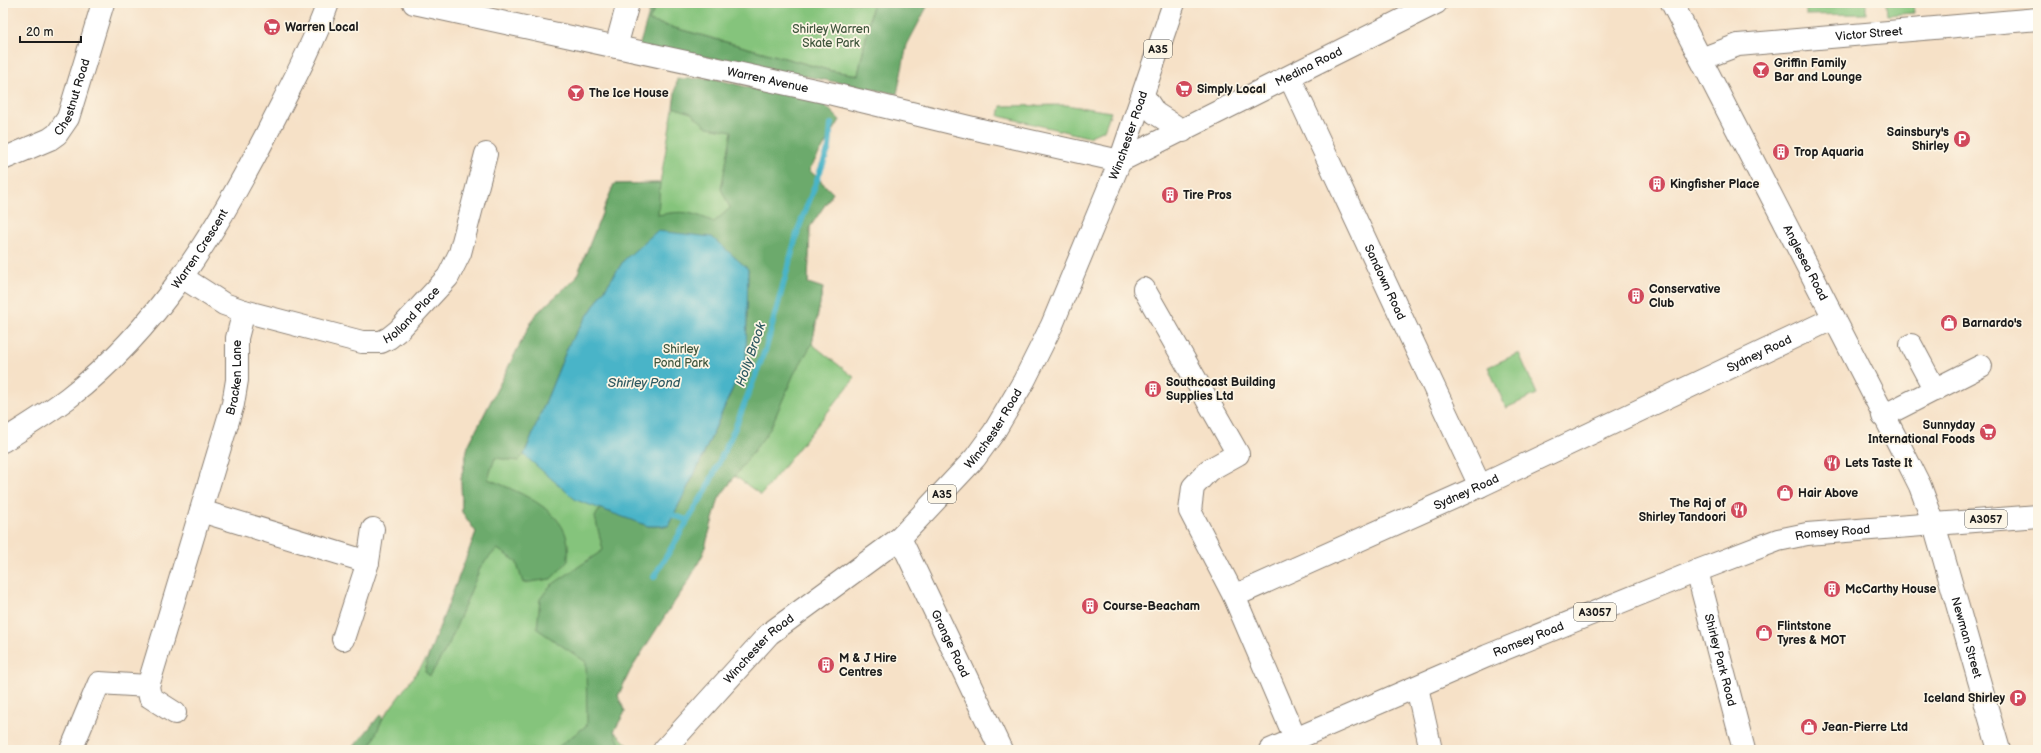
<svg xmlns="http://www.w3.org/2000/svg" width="2041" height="753" font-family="'Balsamiq Sans',sans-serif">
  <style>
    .green { fill: #85c47c; stroke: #50704c }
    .forest { fill: #6caa6c; stroke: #446344 }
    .water { fill: #4ab4c8; stroke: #336872 }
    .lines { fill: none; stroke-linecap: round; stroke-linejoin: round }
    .stream { stroke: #4ab4c8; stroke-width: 6 }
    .street-casing { stroke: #897e72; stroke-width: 24 }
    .secondary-casing { stroke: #897e72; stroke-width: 24 }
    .primary-casing { stroke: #897e72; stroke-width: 24 }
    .street { stroke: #fff; stroke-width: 22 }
    .secondary { stroke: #fff; stroke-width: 22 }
    .primary { stroke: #fff; stroke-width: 22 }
    .labels { text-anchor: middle; stroke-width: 3.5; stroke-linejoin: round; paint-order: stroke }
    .shield { fill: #fcf5e5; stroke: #5f5d58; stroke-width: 1 }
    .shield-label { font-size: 11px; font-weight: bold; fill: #1c1c1c }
    .poi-label { font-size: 12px; font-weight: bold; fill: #1c1c1c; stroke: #fcf5e5; text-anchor: start }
    .park-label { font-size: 12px; fill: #41573e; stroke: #fcf5e5 }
    .street-label { font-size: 12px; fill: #1c1c1c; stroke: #fcf5e5 }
    .water-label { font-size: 13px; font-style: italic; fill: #2e5961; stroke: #fcf5e5 }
  </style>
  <rect width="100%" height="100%" fill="#fcf5e5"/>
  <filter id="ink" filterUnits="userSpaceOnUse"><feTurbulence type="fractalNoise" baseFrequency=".025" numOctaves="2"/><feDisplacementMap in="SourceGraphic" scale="8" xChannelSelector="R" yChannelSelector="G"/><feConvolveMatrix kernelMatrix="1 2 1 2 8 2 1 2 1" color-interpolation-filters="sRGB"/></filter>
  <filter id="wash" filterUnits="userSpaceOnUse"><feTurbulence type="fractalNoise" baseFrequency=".012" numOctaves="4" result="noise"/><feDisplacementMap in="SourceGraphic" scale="16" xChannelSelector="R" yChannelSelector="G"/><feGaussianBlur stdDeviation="0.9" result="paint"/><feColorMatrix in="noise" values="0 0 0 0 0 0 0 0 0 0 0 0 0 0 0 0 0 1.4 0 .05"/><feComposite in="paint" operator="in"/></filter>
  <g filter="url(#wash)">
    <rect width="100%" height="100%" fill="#f6e1c7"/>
    <path class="green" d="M657,3h216l-15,72 -26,-4 -183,-50z
      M1806,3h60v11l-60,1z
      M1886,3h27l1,10 -27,2z
      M676,92l164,28 -31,50 24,23 -23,34 -2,56 15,5 -11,56 43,34 -94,117 -26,-19 -16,22 -16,56 -16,30 -19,27 -38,60 -12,25 7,16 -11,19 19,19h-276l26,-32 45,-61 48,-125 -14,-20 -1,-33 7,-33 67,-131 41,-37 38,-94 46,-1z
      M1066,105l45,7 -7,18 -16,7 -89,-21 2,-10z
      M1519,353l18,41 -31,14 -18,-41z"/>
    <path class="forest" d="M652,3h5l-8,18 183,50 26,4 15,-72h56l-22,42 -10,49 -216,-42 -42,-5z
      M712,78l50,13 27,3 34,9 17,17 -31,50 24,23 -23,34 -2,56 15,5 -11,56 -18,30 -24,55 -51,69 -16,56 -16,30 -19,27 -38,60 -12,25 7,16 -11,19 9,19h-69l33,-25 -1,-63 -49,-33 3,-30 10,-13 53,-36 -8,-33 5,-9 48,18h20l30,-59 48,-109 2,-89 -124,-9 -55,84 -45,111 -6,6 -23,-3 -7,21c26,11 72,28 79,60 2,7 1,15 1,22l-17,18 -28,4 -7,-22 -19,-12 -16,17 -32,78 -19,32 -5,-4 3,-15 48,-125 -14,-20 -1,-33 7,-33 67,-131 41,-37 38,-94 46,-1 -2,32c25,-5 33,-3 56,7l16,-14 -9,-19 11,-58 -25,-4 -16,-14 -18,-6 4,-28z
      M380,715l3,3 -14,32h-18z"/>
    <path class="water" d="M657,231l55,6 36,32 -2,89 -48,109 -30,59h-20l-72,-26 -52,-45 45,-111 55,-84z"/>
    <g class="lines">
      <path class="stream" d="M673,515l14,5
        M654,577l52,-87 29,-62 31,-80 32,-118 31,-82 2,-24"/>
    </g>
  </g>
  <g filter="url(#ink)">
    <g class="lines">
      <g class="street-casing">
        <g id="street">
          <path d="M616,47l12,-44"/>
          <path id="s1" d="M1701,59l37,-14 300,-26"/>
          <path id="s2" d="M1290,78l190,408"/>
          <path d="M1143,95l12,18 28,18"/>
          <path id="s3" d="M3,159l47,-20 7,-5 11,-16 35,-115"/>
          <path id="s4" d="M1120,161l316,-158"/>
          <path id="s5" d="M182,277l42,27 20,7 118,31h19l8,-4 10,-8 49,-53 12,-24 26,-99"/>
          <path d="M1144,289l94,165 -29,16 -16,17 -3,24 44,85"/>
          <path d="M1911,345l24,45"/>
          <path d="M1883,416l98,-50"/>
          <path id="s6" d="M3,441c22,-14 45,-28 65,-43 90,-69 149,-168 200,-267 21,-42 44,-83 60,-128"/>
          <path d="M201,511l167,51"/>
          <path id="s7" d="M1934,524l65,226"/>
          <path id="s8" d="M900,538l101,212"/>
          <path id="s9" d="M1697,571l47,179"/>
          <path d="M343,639l25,-77 5,-33"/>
          <path d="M1417,687l14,63"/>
          <path id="s10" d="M175,713l-25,-16 -2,-11 85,-282 4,-24v-42l7,-27"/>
          <path id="s11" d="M1295,738l-61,-142 246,-110 354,-168"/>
          <path d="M71,750l28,-67 49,3"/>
        </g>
      </g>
      <g class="secondary-casing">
        <g id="secondary">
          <path id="s12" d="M414,3l419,91 152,37 135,30"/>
          <path id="s13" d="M1672,3l234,455 14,28 14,38"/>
        </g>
      </g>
      <g class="primary-casing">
        <g id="primary">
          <path id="s14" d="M664,750l105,-116 131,-96 75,-80 19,-26 30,-51 28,-56 68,-164 54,-158"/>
          <path id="s15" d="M1270,750l217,-94 210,-85 81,-31 29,-6 231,-18"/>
        </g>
      </g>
      <use href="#street" class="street"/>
      <use href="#secondary" class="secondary"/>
      <use href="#primary" class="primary"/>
    </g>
  </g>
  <defs>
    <g id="supermarket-disc" transform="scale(0.9)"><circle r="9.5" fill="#d1495b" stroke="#fcf5e5"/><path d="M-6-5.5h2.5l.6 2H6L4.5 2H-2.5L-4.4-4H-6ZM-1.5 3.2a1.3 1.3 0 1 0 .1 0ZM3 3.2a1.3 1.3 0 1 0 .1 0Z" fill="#fff"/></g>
    <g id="bar-disc" transform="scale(0.9)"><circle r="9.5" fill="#d1495b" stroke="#fcf5e5"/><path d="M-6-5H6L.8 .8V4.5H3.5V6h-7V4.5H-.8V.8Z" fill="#fff"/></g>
    <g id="parking-disc" transform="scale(0.9)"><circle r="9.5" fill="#d1495b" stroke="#fcf5e5"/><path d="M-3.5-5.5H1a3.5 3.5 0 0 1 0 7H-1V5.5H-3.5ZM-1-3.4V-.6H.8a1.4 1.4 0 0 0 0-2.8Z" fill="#fff"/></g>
    <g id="building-disc" transform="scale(0.9)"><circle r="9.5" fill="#d1495b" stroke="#fcf5e5"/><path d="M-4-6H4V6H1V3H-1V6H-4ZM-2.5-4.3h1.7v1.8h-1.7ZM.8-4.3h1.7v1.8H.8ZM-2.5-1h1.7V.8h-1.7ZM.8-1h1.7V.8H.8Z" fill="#fff"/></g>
    <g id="shop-disc" transform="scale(0.9)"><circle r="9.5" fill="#d1495b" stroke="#fcf5e5"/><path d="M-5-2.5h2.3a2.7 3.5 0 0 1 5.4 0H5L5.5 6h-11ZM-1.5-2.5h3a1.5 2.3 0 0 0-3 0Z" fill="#fff"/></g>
    <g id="restaurant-disc" transform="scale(0.9)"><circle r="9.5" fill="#d1495b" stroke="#fcf5e5"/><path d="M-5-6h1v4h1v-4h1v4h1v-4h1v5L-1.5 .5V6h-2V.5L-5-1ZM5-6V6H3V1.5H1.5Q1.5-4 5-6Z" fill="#fff"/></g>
  </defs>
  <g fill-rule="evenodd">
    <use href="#supermarket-disc" x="272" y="27"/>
    <use href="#bar-disc" x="1761" y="70"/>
    <use href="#supermarket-disc" x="1184" y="89"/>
    <use href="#bar-disc" x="576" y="93"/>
    <use href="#parking-disc" x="1962" y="139"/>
    <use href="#building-disc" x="1781" y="152"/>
    <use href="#building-disc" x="1657" y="184"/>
    <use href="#building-disc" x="1170" y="195"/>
    <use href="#building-disc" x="1636" y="296"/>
    <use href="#shop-disc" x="1949" y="323"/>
    <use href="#building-disc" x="1153" y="389"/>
    <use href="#supermarket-disc" x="1988" y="432"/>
    <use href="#restaurant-disc" x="1832" y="463"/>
    <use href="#shop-disc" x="1785" y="493"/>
    <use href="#restaurant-disc" x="1739" y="510"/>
    <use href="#building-disc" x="1832" y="589"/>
    <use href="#building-disc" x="1090" y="606"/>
    <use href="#shop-disc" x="1764" y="633"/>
    <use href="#building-disc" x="826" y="665"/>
    <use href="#parking-disc" x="2018" y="698"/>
    <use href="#shop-disc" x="1809" y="727"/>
  </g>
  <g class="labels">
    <g class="shield">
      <rect x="1144" y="40" width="28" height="18" rx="3"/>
      <rect x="928" y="485" width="28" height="18" rx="3"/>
      <rect x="1965" y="510" width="42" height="18" rx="3"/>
      <rect x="1574" y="603" width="42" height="18" rx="3"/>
    </g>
    <g class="shield-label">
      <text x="1158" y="53">A35</text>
      <text x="942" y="498">A35</text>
      <text x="1986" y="523">A3057</text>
      <text x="1595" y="616">A3057</text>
    </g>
    <g class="poi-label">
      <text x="285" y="31">Warren Local</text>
      <text x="1774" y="67">Griffin Family<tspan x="1774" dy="14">Bar and Lounge</tspan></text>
      <text x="1197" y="93">Simply Local</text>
      <text x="589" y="97">The Ice House</text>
      <text x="1949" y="136" text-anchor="end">Sainsbury's<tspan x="1949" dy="14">Shirley</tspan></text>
      <text x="1794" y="156">Trop Aquaria</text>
      <text x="1670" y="188">Kingfisher Place</text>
      <text x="1183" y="199">Tire Pros</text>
      <text x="1649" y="293">Conservative<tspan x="1649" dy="14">Club</tspan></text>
      <text x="1962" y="327">Barnardo's</text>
      <text x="1166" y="386">Southcoast Building<tspan x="1166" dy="14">Supplies Ltd</tspan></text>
      <text x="1975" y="429" text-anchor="end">Sunnyday<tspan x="1975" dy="14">International Foods</tspan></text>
      <text x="1845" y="467">Lets Taste It</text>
      <text x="1798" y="497">Hair Above</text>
      <text x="1726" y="507" text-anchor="end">The Raj of<tspan x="1726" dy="14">Shirley Tandoori</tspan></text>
      <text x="1845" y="593">McCarthy House</text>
      <text x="1103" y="610">Course-Beacham</text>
      <text x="1777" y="630">Flintstone<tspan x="1777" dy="14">Tyres &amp; MOT</tspan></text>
      <text x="839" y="662">M &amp; J Hire<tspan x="839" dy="14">Centres</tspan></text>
      <text x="2005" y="702" text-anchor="end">Iceland Shirley</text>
      <text x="1822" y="731">Jean-Pierre Ltd</text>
    </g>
    <g class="park-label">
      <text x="831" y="33">Shirley Warren<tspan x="831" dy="14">Skate Park</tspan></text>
      <text x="681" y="353">Shirley<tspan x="681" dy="14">Pond Park</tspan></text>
    </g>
    <g class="street-label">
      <text dy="4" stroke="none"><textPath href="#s1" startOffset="171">Victor Street</textPath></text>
      <text dy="4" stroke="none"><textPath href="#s4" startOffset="211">Medina Road</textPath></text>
      <text dy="4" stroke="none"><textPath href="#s12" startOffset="362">Warren Avenue</textPath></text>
      <text dy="4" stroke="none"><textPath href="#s3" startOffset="100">Chestnut Road</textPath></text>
      <text dy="4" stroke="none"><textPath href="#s14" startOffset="787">Winchester Road</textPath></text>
      <text dy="4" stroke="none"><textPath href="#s6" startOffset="278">Warren Crescent</textPath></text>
      <text dy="4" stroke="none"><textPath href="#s13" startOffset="292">Anglesea Road</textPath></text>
      <text dy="4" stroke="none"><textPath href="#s2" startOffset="225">Sandown Road</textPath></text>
      <text dy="4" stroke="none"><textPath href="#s5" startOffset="253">Holland Place</textPath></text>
      <text dy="4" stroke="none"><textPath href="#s11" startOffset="733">Sydney Road</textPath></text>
      <text dy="4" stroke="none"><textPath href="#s10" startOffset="362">Bracken Lane</textPath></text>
      <text dy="4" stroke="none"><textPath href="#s14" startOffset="463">Winchester Road</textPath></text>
      <text dy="4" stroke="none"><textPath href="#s11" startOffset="409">Sydney Road</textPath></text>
      <text dy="4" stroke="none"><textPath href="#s15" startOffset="605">Romsey Road</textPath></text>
      <text dy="4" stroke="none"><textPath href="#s7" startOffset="118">Newman Street</textPath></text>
      <text dy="4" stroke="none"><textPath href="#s15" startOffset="281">Romsey Road</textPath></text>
      <text dy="4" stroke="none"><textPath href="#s8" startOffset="117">Grange Road</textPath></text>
      <text dy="4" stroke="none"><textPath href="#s14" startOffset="139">Winchester Road</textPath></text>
      <text dy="4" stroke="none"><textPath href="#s9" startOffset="92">Shirley Park Road</textPath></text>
    </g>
    <g class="water-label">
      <text transform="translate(750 354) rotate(-71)" y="5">Holly Brook</text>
      <text x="644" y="387">Shirley Pond</text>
    </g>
  </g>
  <rect width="2041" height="753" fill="none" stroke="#fcf5e5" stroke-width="16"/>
  <path d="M20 36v6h61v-6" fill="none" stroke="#1c1c1c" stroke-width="2"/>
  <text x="26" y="36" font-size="12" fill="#1c1c1c" stroke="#fcf5e5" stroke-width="3" paint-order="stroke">20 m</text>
</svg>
